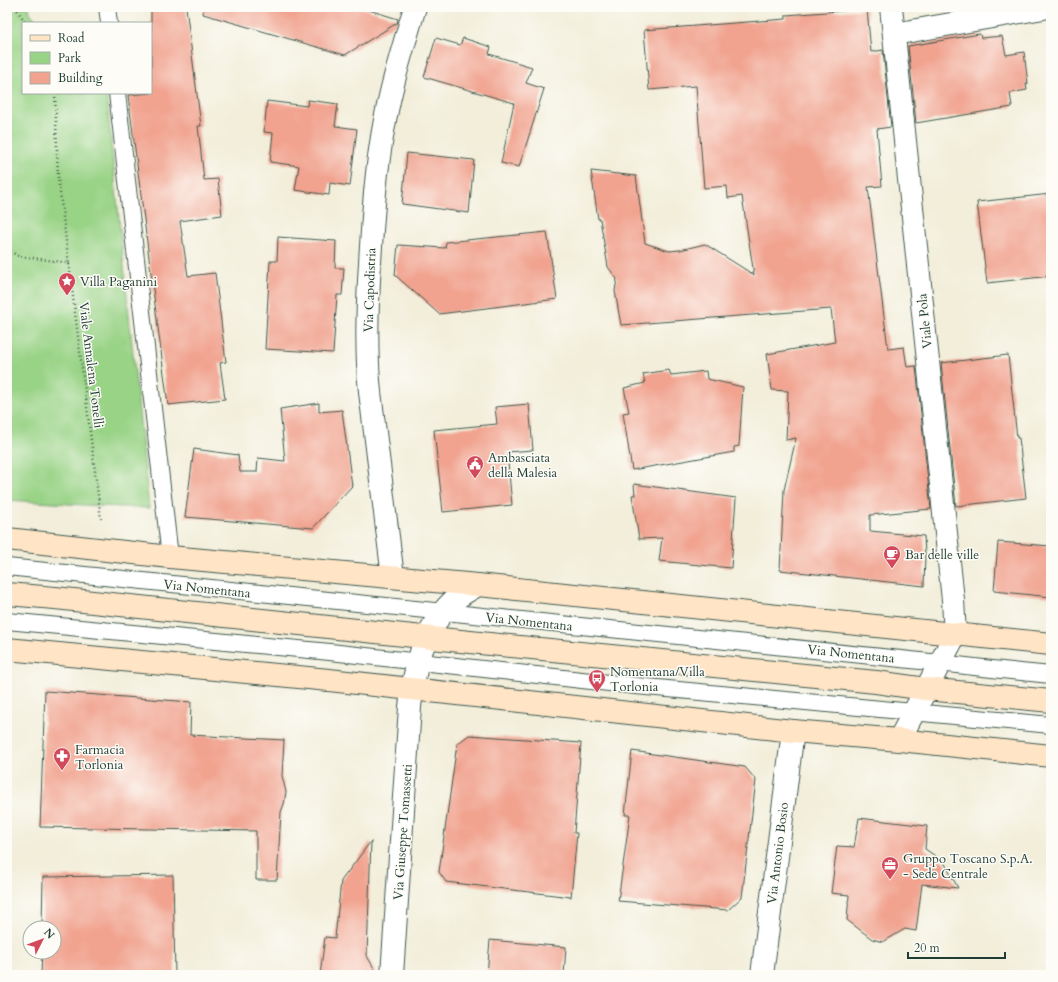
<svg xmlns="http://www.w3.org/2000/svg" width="1058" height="982" font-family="Cardo,serif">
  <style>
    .green { fill: #99d386; stroke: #5c885d }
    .building { fill: #f1a38f }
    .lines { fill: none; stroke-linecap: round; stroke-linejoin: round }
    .lane-casing { stroke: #3f584d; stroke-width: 18 }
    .street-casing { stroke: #3f584d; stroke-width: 24 }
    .secondary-casing { stroke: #3f584d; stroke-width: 24 }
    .path { stroke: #3f584d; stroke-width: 2.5; stroke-dasharray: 1 3; stroke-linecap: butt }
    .lane { stroke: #fff; stroke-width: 16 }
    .street { stroke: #fff; stroke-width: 22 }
    .secondary { stroke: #ffe4c6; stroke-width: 22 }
    .labels { text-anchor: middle; stroke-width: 3; stroke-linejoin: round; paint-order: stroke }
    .poi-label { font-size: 13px; fill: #1f3d34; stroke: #fdfcf7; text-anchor: start }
    .street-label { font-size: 13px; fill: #1f3d34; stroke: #fdfcf7 }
  </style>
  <rect width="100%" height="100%" fill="#fdfcf7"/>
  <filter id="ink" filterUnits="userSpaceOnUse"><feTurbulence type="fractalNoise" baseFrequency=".025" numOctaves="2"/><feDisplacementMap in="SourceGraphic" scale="8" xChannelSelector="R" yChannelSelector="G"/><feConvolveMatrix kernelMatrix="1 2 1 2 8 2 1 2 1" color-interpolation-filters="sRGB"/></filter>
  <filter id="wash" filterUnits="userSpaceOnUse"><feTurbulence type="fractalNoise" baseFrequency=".012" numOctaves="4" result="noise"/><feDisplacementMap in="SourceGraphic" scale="16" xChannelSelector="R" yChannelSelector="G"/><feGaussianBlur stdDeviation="0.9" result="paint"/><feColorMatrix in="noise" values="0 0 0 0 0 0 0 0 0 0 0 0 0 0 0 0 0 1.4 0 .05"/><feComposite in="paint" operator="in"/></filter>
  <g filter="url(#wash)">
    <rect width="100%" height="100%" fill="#f2eeda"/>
    <path class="green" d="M7,7h22l1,6 9,10h-16v70h83l43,415 -49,-2 -93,-6z"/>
    <g id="blocks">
      <path class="building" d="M151,7h35l15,119h-3l6,54 14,-1 4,36 -42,6 8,55 27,-3 11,89 -6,1 5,36 -57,6 -40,-310 23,-2z
        M204,7h155l39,12 -1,4 -52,32 -142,-41z
        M867,9l4,43 12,-2 8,77 -14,2 5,57 -14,1 20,162 16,-2 3,20 9,-1 15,143 -61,6v16l54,5 1,19 -1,31 -144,-16 4,-80 12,-52 -10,2 2,-49 -16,-1 -5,-36 68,-12 -4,-33 -210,16 -6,-34 2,-12 -9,-12 -8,-48h-2l-7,-48 45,5 9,67 24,8 11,-1 25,-6 49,31 -12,-79 -14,2 -1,-12 -23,2 -8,-102 -47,4 -5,-60 142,-11v-4z
        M980,34l1,4 21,-2 4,19 18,-3 4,32h-2l1,6 -17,3 2,14 -96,16 -8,-77z
        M436,38l24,7 3,-7 28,9 -2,7 43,13 -6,16 18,6 -25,78 -18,-4 13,-60 -90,-26z
        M308,100l30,4 -3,22 22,3 -7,57 -20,-3 -1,12 -34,-5 4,-24 -29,-4 3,-29 -9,-1 3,-31 40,5z
        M407,153l67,7 -5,53 -67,-9z
        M1051,194v82l-64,7 -10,-81z
        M547,232l10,67 -118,15 -44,-39 3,-30 47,3 1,-6z
        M278,237l58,4 -1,27h9l-2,27h-5l-4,58 -68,-4 5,-88h7z
        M1008,355l9,83h2l7,60 -70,8 -15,-143z
        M669,370l2,5 35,-4 1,8 36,8 -4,59 -5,1v5l-102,18 -9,-57 6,-1 -5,-24 21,-5 -2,-9z
        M319,403v9l23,-2 10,76 -39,42 -128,-11 9,-68 44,6 2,17h17l1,-14 27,3 -5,-52z
        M529,404l4,46 -26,2 5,53 -69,7 -9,-82 63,-6 -2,-17z
        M634,484l102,14 -5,70 -72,-7 3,-23 -23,1 -7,-44h3z
        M998,542l53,4v51l-57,-6z
        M45,691l146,11 -1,33 94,5 -2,36 4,16 -2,12 -3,8 -4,68h-21v-49l-216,-4z
        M469,735l112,8 -7,90h3l-6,64 -125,-15 -7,-10 18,-128z
        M632,751l113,16 11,13 -14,117 -14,13 -110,-9 12,-86h-5z
        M859,818l68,8 -2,23 19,13 14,26 -36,-4 -6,47 -11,-2 -22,13 -11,-3 -25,-19 2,-25 -18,-2 6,-47 17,1z
        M371,841l-4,115 11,19h-58l5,-38 10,1 6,-57z
        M173,875l2,100h-134l1,-23h12v-24h-12l1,-51z
        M490,940l76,7 -2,28h-77z"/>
    </g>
  </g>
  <g filter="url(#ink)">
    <use href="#blocks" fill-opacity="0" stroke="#3f584d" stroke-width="1"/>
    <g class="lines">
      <g class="lane-casing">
        <path id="lane" d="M107,7l2,16
          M117,93l53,464
          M7,567l933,96 52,6 59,6
          M7,621l323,31 306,34 415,39"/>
      </g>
      <g class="street-casing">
        <path id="street" d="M891,7l62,593 2,35 -56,105
          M894,34l155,-27
          M393,577l-23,-185c-5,-49 -2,-97 1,-146 3,-49 7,-97 18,-145 7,-32 17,-63 26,-94
          M392,975l18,-268c4,-39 13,-77 42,-105 8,-7 17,-12 26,-17
          M762,975l31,-244"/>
      </g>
      <g class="secondary-casing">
        <path id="secondary" d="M7,539l163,18 308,28 573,59
          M7,594l48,4 415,44 406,40 50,7 125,12
          M7,649l322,31 464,51 106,9 152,16"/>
      </g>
      <path class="path" d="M15,7l11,16
        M55,93l3,84 43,342
        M7,249l11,7 52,7"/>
      <use href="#lane" class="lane"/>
      <use href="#street" class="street"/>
      <use href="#secondary" class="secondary"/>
    </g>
  </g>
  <defs>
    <g id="sight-pin" transform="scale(0.9)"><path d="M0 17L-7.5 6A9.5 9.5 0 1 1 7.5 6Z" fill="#d1495b" stroke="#fdfcf7"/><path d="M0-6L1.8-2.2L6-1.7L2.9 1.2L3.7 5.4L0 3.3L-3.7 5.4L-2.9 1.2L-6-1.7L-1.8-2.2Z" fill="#fff"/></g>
    <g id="civic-pin" transform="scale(0.9)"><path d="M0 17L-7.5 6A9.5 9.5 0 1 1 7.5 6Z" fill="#d1495b" stroke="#fdfcf7"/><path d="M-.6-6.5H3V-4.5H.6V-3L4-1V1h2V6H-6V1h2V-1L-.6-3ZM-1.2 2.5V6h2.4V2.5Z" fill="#fff"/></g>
    <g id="cafe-pin" transform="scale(0.9)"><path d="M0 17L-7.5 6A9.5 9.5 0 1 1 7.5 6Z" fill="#d1495b" stroke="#fdfcf7"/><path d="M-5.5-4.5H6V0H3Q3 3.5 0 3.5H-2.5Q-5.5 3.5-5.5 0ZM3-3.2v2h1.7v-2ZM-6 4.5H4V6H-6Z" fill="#fff"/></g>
    <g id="bus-pin" transform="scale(0.9)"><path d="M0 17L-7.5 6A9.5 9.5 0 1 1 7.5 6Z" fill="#d1495b" stroke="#fdfcf7"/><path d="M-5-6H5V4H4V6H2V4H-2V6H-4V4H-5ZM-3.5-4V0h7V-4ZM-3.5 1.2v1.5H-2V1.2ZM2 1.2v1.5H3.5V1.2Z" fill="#fff"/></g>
    <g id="pharmacy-pin" transform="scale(0.9)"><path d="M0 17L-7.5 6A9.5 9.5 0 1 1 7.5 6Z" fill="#d1495b" stroke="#fdfcf7"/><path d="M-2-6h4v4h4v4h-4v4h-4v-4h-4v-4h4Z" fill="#fff"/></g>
    <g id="office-pin" transform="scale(0.9)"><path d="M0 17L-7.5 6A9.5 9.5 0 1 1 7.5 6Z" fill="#d1495b" stroke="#fdfcf7"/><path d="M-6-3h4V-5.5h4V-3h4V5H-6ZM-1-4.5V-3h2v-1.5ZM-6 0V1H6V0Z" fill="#fff"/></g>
  </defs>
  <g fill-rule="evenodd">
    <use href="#sight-pin" x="67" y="281"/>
    <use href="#civic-pin" x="475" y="464"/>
    <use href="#cafe-pin" x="892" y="554"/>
    <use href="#bus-pin" x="597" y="678"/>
    <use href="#pharmacy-pin" x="62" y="756"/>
    <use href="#office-pin" x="890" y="865"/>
  </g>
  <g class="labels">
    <g class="poi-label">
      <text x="80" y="286">Villa Paganini</text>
      <text x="488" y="462">Ambasciata<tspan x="488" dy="15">della Malesia</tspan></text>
      <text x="905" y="559">Bar delle ville</text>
      <text x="610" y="676">Nomentana/Villa<tspan x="610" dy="15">Torlonia</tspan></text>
      <text x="75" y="754">Farmacia<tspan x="75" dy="15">Torlonia</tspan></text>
      <text x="903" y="863">Gruppo Toscano S.p.A.<tspan x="903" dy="15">- Sede Centrale</tspan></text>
    </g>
    <g class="street-label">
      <text transform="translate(369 290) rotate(-88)" y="5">Via Capodistria</text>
      <text transform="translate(924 321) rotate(-96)" y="5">Viale Pola</text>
      <text transform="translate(92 365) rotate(83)" y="5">Viale Annalena Tonelli</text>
      <text transform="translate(207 588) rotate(6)" y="5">Via Nomentana</text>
      <text transform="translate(529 621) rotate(6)" y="5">Via Nomentana</text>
      <text transform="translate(851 653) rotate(6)" y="5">Via Nomentana</text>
      <text transform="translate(402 832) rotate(-86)" y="5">Via Giuseppe Tomassetti</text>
      <text transform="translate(777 853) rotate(-83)" y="5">Via Antonio Bosio</text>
    </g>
  </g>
  <rect width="1058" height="982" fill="none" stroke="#fdfcf7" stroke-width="24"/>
  <rect x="22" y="22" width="130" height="72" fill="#fdfcf7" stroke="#a4b0a9"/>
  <rect x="30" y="35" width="20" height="6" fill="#ffe4c6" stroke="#a4b0a9"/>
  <text x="58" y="42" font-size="12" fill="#1f3d34">Road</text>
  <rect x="30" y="52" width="20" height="12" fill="#99d386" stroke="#a4b0a9"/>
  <text x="58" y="62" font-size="12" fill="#1f3d34">Park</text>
  <rect x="30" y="72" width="20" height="12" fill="#f1a38f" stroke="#a4b0a9"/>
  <text x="58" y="82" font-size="12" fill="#1f3d34">Building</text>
  <g transform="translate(42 940) rotate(48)"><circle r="19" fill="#fdfcf7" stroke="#a4b0a9"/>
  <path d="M0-3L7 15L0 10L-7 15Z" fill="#d1495b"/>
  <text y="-6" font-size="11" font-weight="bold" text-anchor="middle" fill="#1f3d34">N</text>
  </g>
  <path d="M908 952v6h97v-6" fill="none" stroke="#1f3d34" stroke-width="2"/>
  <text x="914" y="952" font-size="12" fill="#1f3d34" stroke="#fdfcf7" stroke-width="3" paint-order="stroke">20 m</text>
</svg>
